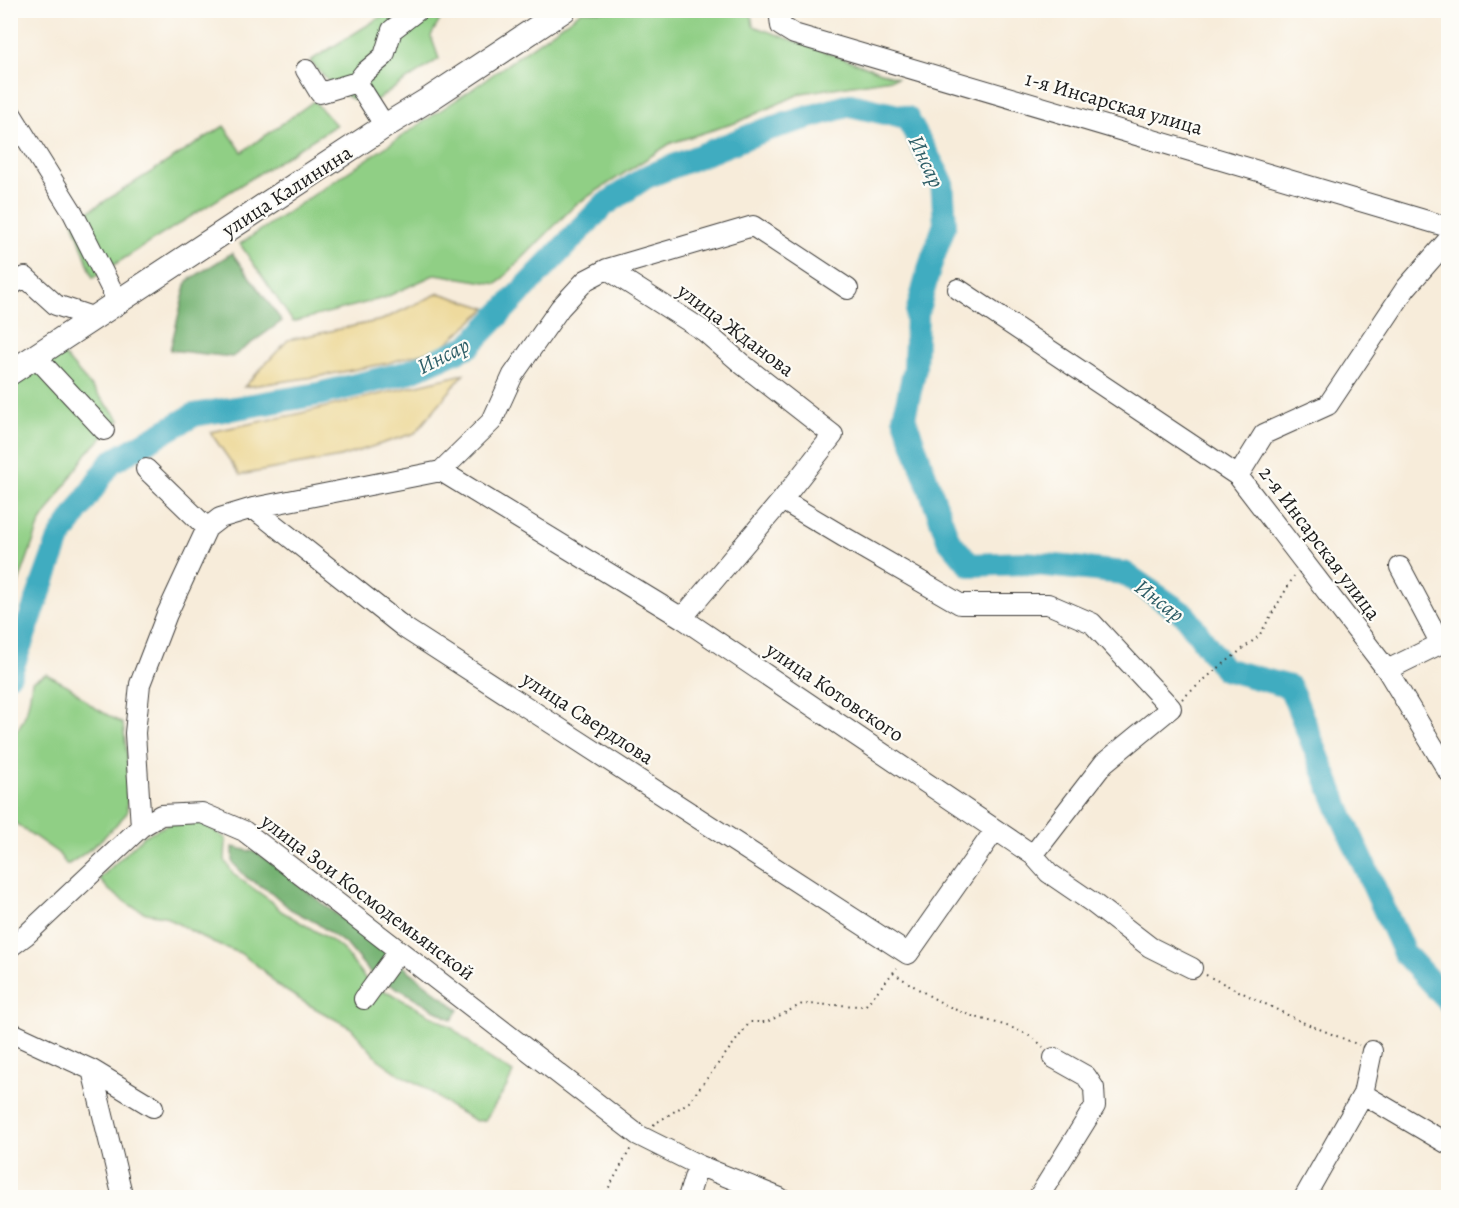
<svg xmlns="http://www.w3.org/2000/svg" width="1459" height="1208" font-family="Alegreya,serif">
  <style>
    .green { fill: #90cf85; stroke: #567650; stroke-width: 1.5 }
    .forest { fill: #74b272; stroke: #486747; stroke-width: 1.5 }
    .sand { fill: #eeda9e; stroke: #857b5d; stroke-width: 1.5 }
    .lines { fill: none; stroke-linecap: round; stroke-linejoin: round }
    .river { stroke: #41acc0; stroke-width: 24 }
    .minor-casing { stroke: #3d3b38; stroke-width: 22 }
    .major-casing { stroke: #3d3b38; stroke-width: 26 }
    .path { stroke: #3d3b38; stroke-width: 2; stroke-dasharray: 1.5 4.5; stroke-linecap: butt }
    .minor { stroke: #fff; stroke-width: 20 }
    .major { stroke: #fff; stroke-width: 24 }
    .labels { text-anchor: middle; stroke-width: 4.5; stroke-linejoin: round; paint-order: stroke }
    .street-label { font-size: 21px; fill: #1c1c1c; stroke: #fdfcf7 }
    .water-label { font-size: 22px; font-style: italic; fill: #2d5d66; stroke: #fdfcf7 }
  </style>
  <rect width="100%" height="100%" fill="#fdfcf7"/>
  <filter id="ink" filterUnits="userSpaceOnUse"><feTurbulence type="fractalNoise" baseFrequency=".0167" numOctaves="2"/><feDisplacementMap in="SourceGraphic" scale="12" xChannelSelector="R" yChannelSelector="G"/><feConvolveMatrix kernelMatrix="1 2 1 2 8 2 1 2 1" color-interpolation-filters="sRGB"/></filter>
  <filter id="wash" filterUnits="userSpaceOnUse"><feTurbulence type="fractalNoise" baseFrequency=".008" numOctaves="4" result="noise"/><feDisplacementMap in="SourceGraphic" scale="24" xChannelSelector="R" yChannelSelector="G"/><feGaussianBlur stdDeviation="1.35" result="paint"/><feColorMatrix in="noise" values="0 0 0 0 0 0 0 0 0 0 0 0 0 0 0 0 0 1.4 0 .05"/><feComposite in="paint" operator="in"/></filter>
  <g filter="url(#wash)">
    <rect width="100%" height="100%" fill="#f7ecda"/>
    <path class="green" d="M390,11h55l-14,25 8,23 -72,47 -29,-14 -28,-31z
      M582,11h169l2,15 145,52 -96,15 -64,29 -67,21 -96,62 -78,79 -61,-10 -52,24 -91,24 -53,-78 231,-154z
      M314,101l22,24 -243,153 -20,-57 151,-95 18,26z
      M63,354l57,66 -33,33 -47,70 -29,81v-217z
      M46,674l23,12 23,20 31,18 4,32v57c-20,22 -35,37 -60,52l-9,-12 -47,-33v-82c16,-18 18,-34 21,-57z
      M175,821l29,2 22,16 -1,21 8,14 38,27 10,10 50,29 12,10 28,36 19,7 60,33 34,29 29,18 -7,15 -21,32 -9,1 -24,-13 -28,-21 -23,-12 -23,-16 -27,-31 -42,-23 -31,-19 -15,-16 -23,-17 -27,-10 -49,-27 -18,-3 -16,-8 -20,-14 -11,-12 45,-43z"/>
    <path class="forest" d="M232,253l50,68 -50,36 -62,-7 17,-69z
      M233,847l25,6 201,157 -7,10 -49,-29 -30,-15 -26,-31 -32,-23 -25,-13 -19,-17 -24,-14 -14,-15z"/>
    <path class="sand" d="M439,293l48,15 -45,39 -54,16 -67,13 -77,11 44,-47 94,-20z
      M464,374l-49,59 -75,24 -100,18 -30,-43 83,-17z"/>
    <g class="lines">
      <path class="river" d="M10,674l49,-135 52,-77 83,-47 125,-21 87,-21 63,-27 134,-140 43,-29 119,-47 85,-25 57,13 35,64 3,42 -15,42 -13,47 -2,55 -11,49 44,122 22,26 56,-2 98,10 61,42 39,54 66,18 51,127 63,139 44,48"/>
    </g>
  </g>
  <g filter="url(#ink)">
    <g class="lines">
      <g class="minor-casing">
        <path id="minor" d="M779,10l2,16 13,8 654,193
          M306,70l14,23 37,-11 28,44
          M357,82l7,-9 20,-17 8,-26 26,-20
          M10,112l63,101 45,89
          M607,269l97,62 38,33 91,71 -51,65 -100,118
          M10,286l15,-9 31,28 39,13
          M958,289l280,187 149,194 61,101
          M36,357l68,73
          M146,469l61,59
          M441,471l241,147 351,237 16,18 44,30 57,44 42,21
          M1238,476l26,-42 64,-29 78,-117 42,-48
          M782,500l62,37 116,67h88l44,19 79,85 -67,55 -71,92
          M253,508l153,121 502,325 87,-124
          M1400,567l41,77
          M1387,670l61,-30
          M141,827l-6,-94 5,-49 27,-70 40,-86 13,-10 33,-10 188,-37 51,-50 21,-46 47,-67 26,-28 21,-11 146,-43 95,63
          M10,947l16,-12 115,-108 20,-12 41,-2 42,18 394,304 60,30 82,33
          M364,999l35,-48
          M10,1032l82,38 61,37
          M92,1070l31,128
          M1363,1094l85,50
          M688,1198l10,-33
          M1038,1198l57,-92 -1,-18 -8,-12 -32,-18
          M1304,1198l59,-104 9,-43"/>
      </g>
      <g class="major-casing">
        <path id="major" d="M10,373l375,-247 46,-28 133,-88"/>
      </g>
      <path class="path" d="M1182,699l30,-26 47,-37 35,-60
        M893,973c24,15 47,31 73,41 25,9 58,12 77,33
        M1206,975l96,47 57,23
        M653,1125l36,-23 61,-80h17l35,-18 63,2 32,-38
        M603,1198l28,-50"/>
      <use href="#minor" class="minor"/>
      <use href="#major" class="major"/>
    </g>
  </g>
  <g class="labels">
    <g class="street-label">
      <text transform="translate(1114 103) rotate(16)" y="7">1-я Инсарская улица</text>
      <text transform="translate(287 191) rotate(-33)" y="7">улица Калинина</text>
      <text transform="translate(736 330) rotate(37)" y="7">улица Жданова</text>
      <text transform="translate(1320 543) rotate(53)" y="7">2-я Инсарская улица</text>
      <text transform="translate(835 692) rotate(34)" y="7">улица Котовского</text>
      <text transform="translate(588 718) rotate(33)" y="7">улица Свердлова</text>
      <text transform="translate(368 897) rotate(37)" y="7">улица Зои Космодемьянской</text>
    </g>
    <g class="water-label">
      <text transform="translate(927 161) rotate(65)" y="8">Инсар</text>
      <text transform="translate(443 355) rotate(-27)" y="8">Инсар</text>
      <text transform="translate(1160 600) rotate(37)" y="8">Инсар</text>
    </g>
  </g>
  <rect width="1459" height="1208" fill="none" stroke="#fdfcf7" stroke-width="36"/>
</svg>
